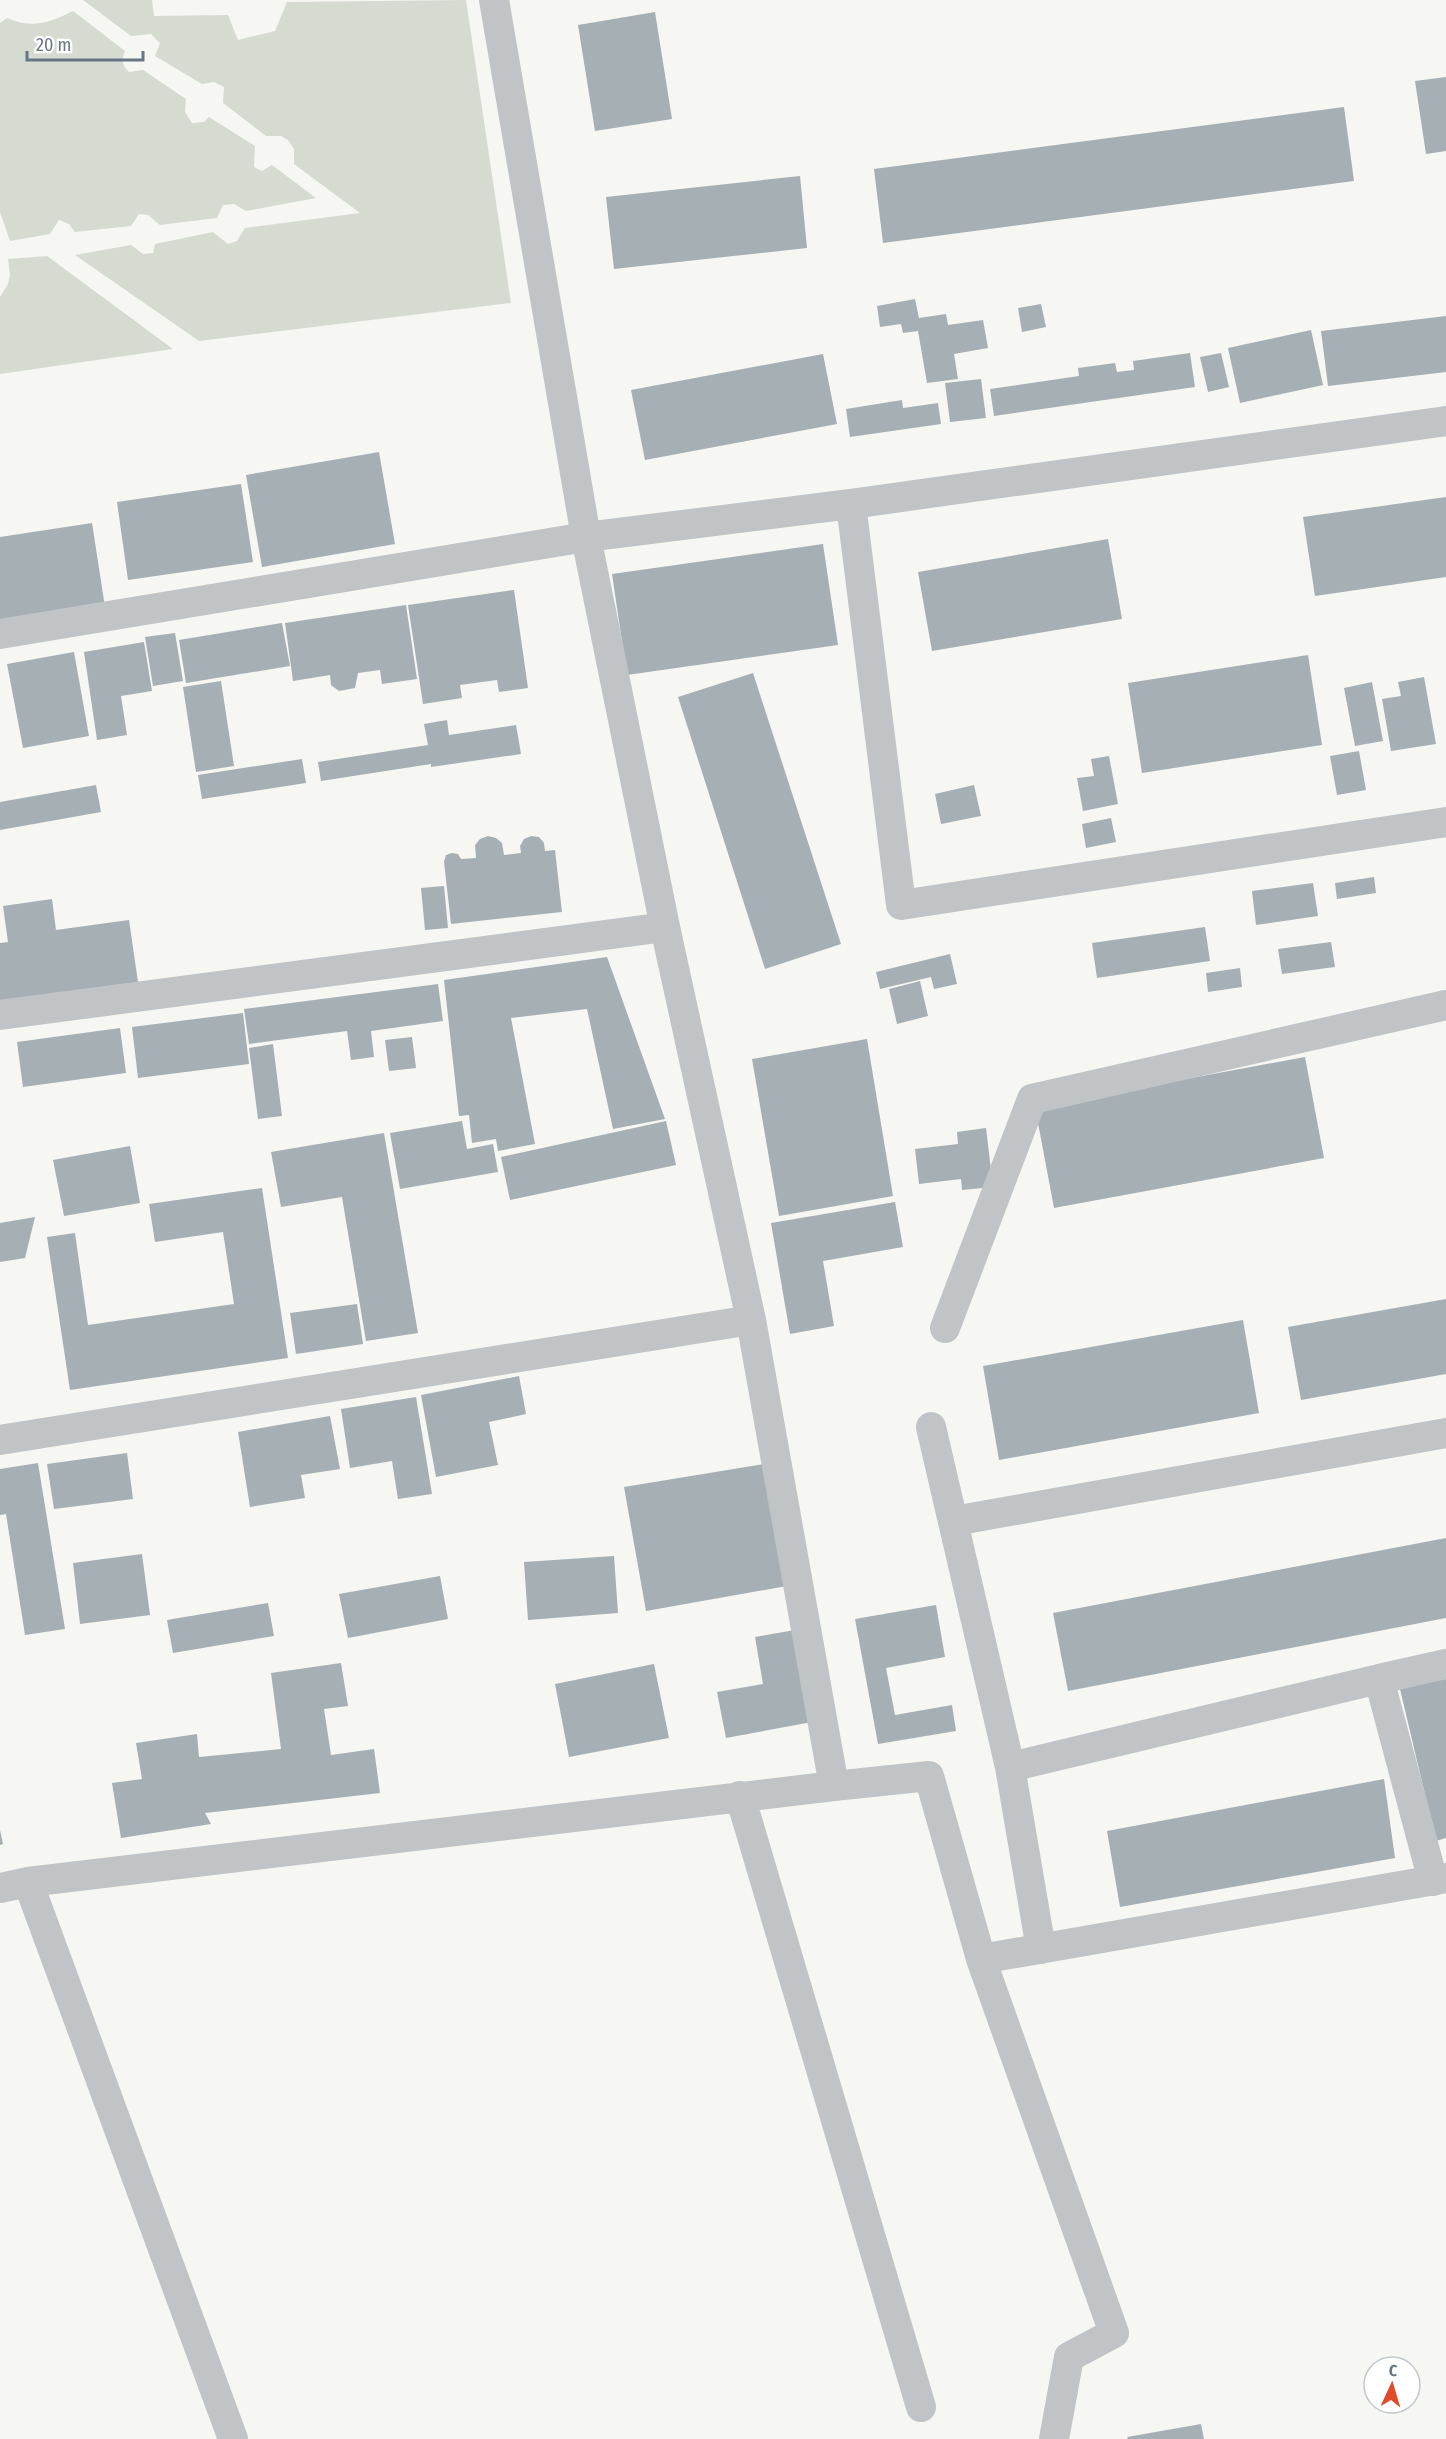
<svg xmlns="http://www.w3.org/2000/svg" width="1446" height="2439" font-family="'Fira Sans Condensed',sans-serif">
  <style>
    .green { fill: #d6dbd2 }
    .building { fill: #a6afb4 }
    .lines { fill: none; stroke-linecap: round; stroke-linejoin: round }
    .minor { stroke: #c0c4c7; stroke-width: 30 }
  </style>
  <rect width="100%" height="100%" fill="#f6f6f3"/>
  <path class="green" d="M83,0h69l2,16 74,-1 10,25 37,-9 12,-29 179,-2 45,303 -312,38 -124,-86 56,-10 12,9 10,-1 2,-9 58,-12 15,12 9,-3 8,-13 115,-15 -66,-49v-15l-6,-9 -7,-4h-15l-43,-33 1,-16 -10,-5 -12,2 -47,-28 5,-13 -9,-9 -20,2z
    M73,11l52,40c-4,9 -3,14 4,21l14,-2 43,29 -1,13 7,11 12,-1 5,-5 46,29 -1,21 8,4 10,-6 44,33 -70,13 -12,-7 -11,1 -6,13 -57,7 -12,-10 -9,-1 -8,12 -56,6 -6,-8 -10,-4 -9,14 -40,7 -10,-29v-189l7,-5c25,11 42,5 66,-7z
    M47,256l126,93 -173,25v-77l8,-13 2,-9 -2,-16z"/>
  <path class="building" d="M655,12l17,107 -77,12 -17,-106z
    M1446,77v74l-20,3 -11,-73z
    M1344,107l10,74 -471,62 -9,-74z
    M800,176l7,72 -193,21 -8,-72z
    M915,299l4,19 27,-4 2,11 35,-5 5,28 -34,6 4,25 -31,4 -9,-52 -15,2 -2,-9 -21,3 -3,-21z
    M1041,304l5,23 -24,5 -4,-24z
    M1446,316v56l-118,14 -7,-55z
    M1311,330l12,55 -83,18 -12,-55z
    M1190,353l5,34 -201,29 -4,-27 89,-13 -1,-8 37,-5 2,9 17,-2 -1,-9z
    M1221,353l8,34 -21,5 -8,-35z
    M823,354l14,70 -192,36 -14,-70z
    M981,379l5,39 -36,4 -5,-39z
    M902,400l1,8 35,-5 3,21 -91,13 -4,-28z
    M379,452l16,92 -133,23 -16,-92z
    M241,484l12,78 -125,18 -11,-78z
    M1446,497v80l-131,19 -12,-79z
    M92,523l13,84 -105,16v-86z
    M1108,539l14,80 -190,32 -14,-79z
    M823,544l15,101 -211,30 -15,-101z
    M514,590l14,98 -29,4 -2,-12 -37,5 2,13 -39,6 -15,-99z
    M406,605l11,74 -35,5 -2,-14 -22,3 -3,15 -16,3 -8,-6 -1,-10 -37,6 -8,-58z
    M282,623l8,43 -104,17 -7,-43z
    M175,633l8,48 -30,5 -8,-49z
    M144,642l8,49 -31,5 6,39 -30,5 -13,-88z
    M74,652l15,84 -66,12 -16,-84z
    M1308,655l14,90 -180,28 -14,-90z
    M753,673l88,271 -76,25 -87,-272z
    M1424,677l12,67 -45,7 -9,-52 19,-3 -3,-14z
    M221,681l13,85 -38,6 -13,-85z
    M1372,682l11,59 -28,5 -11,-58z
    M447,720l2,15 67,-10 5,29 -90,13v-3l-110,17 -3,-19 110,-17 -4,-21z
    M1359,751l7,39 -29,5 -7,-39z
    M1109,756l9,48 -35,7 -6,-33 17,-2 -3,-17z
    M302,759l4,24 -104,16 -4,-24z
    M96,785l5,27 -101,18v-28z
    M974,785l7,31 -40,8 -6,-30z
    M1111,818l5,24 -30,6 -4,-24z
    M488,836l8,2 6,5 2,12 17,-2 -1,-7 4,-7 7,-3 8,1 5,6 1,8 10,-1 7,62 -111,12 -7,-62 2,-7 6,-2 6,1 3,5 15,-1 -1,-13 5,-6z
    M1374,877l2,16 -39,6 -2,-16z
    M1313,883l5,33 -62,9 -4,-34z
    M444,886l4,42 -23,2 -4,-42z
    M52,899l4,31 73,-10 10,69 -139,20v-66l8,-1 -5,-36z
    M1205,927l5,34 -113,17 -5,-35z
    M1331,942l4,25 -53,7 -4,-25z
    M950,954l7,30 -23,5 -3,-12 -51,12 -4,-17z
    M607,957l58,162 -52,10 -26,-120 -76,9 24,126 -37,7 -2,-12 -24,4 -3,-28 -10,1 -15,-136z
    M1240,968l2,19 -34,5 -2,-19z
    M920,981l8,35 -31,8 -8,-35z
    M438,984l5,37 -72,10 3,26 -23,3 -4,-29 -98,13 -5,-35z
    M243,1013l6,51 -111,14 -6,-51z
    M120,1028l6,45 -103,14 -6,-45z
    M412,1037l4,31 -27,3 -4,-31z
    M867,1039l26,157 -114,20 -27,-157z
    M273,1044l9,72 -24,3 -9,-71z
    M1305,1057l19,101 -270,50 -19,-101z
    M462,1121l5,28 26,-5 5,28 -98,17 -10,-56z
    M666,1121l10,44 -166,35 -9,-43z
    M986,1128l7,59 -31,3 -1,-11 -42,5 -4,-35 43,-5 -1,-12z
    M384,1133l34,200 -52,8 -24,-144 -61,10 -10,-55z
    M130,1146l10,57 -76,13 -11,-56z
    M262,1188l26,170 -218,32 -23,-153 28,-4 13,92 146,-21 -11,-72 -68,10 -6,-38z
    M895,1202l8,45 -80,14 11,65 -44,8 -19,-111z
    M35,1217l-10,41 -25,4v-39z
    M1446,1299v75l-145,26 -13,-73z
    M357,1304l6,40 -67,10 -6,-41z
    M1243,1320l16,93 -260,47 -16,-94z
    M519,1376l7,38 -37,8 9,43 -62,12 -15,-82z
    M416,1397l16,97 -34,5 -6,-38 -42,7 -9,-59z
    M330,1416l10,53 -39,6 4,23 -55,9 -12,-75z
    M127,1453l6,46 -79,10 -7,-45z
    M38,1463l27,166 -40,6 -19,-121 -6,1v-46z
    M764,1464l23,122 -141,25 -22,-124z
    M1446,1538v80l-378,73 -15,-78z
    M142,1554l8,61 -70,9 -7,-61z
    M614,1556l4,57 -90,7 -4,-58z
    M440,1576l8,43 -100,19 -9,-44z
    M268,1603l6,33 -101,17 -6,-33z
    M936,1605l9,52 -59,11 9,47 57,-10 4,26 -78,13 -23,-125z
    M795,1630l17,92 -86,16 -9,-46 46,-8 -8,-47z
    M341,1663l7,43 -24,3 7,46 43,-6 6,44 -175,20 6,11 -90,14 -9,-55 30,-4 -6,-36 61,-9 2,23 82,-8 -10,-76z
    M654,1664l15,74 -100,19 -14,-73z
    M1446,1678v160l-10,3 -36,-152z
    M1384,1779l11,79 -275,49 -13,-76z
    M0,1830l3,14 -3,1z
    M1201,2424l3,15h-76l-1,-2z"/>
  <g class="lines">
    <path class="minor" d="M494,0l92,537 79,390 86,393 83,466 95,-10 52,183 465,-81
      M851,504l50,401 545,-83
      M0,634l586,-97 265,-33 595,-83
      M0,1015l665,-88
      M945,1328l87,-229 414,-94
      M931,1427l79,340 31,182
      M0,1440l751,-120
      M954,1521l492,-88
      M1010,1767l369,-88
      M740,1796l181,611
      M1433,1881l-54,-202 67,-15
      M28,1882l205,557
      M0,1888l28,-6 806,-96
      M981,1959l133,374 -45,24 -15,82"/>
  </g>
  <g transform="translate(1392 2385) rotate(4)"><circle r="28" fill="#ffffff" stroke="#c2c9cd" stroke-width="1.5"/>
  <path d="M0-4.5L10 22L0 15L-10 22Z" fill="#e04c29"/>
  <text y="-9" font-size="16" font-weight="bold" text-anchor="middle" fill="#667783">С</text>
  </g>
  <path d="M27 51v9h116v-9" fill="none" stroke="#667783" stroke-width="3"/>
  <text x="36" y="51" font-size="18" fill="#667783" stroke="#ffffff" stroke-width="4.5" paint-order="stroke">20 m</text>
</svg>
